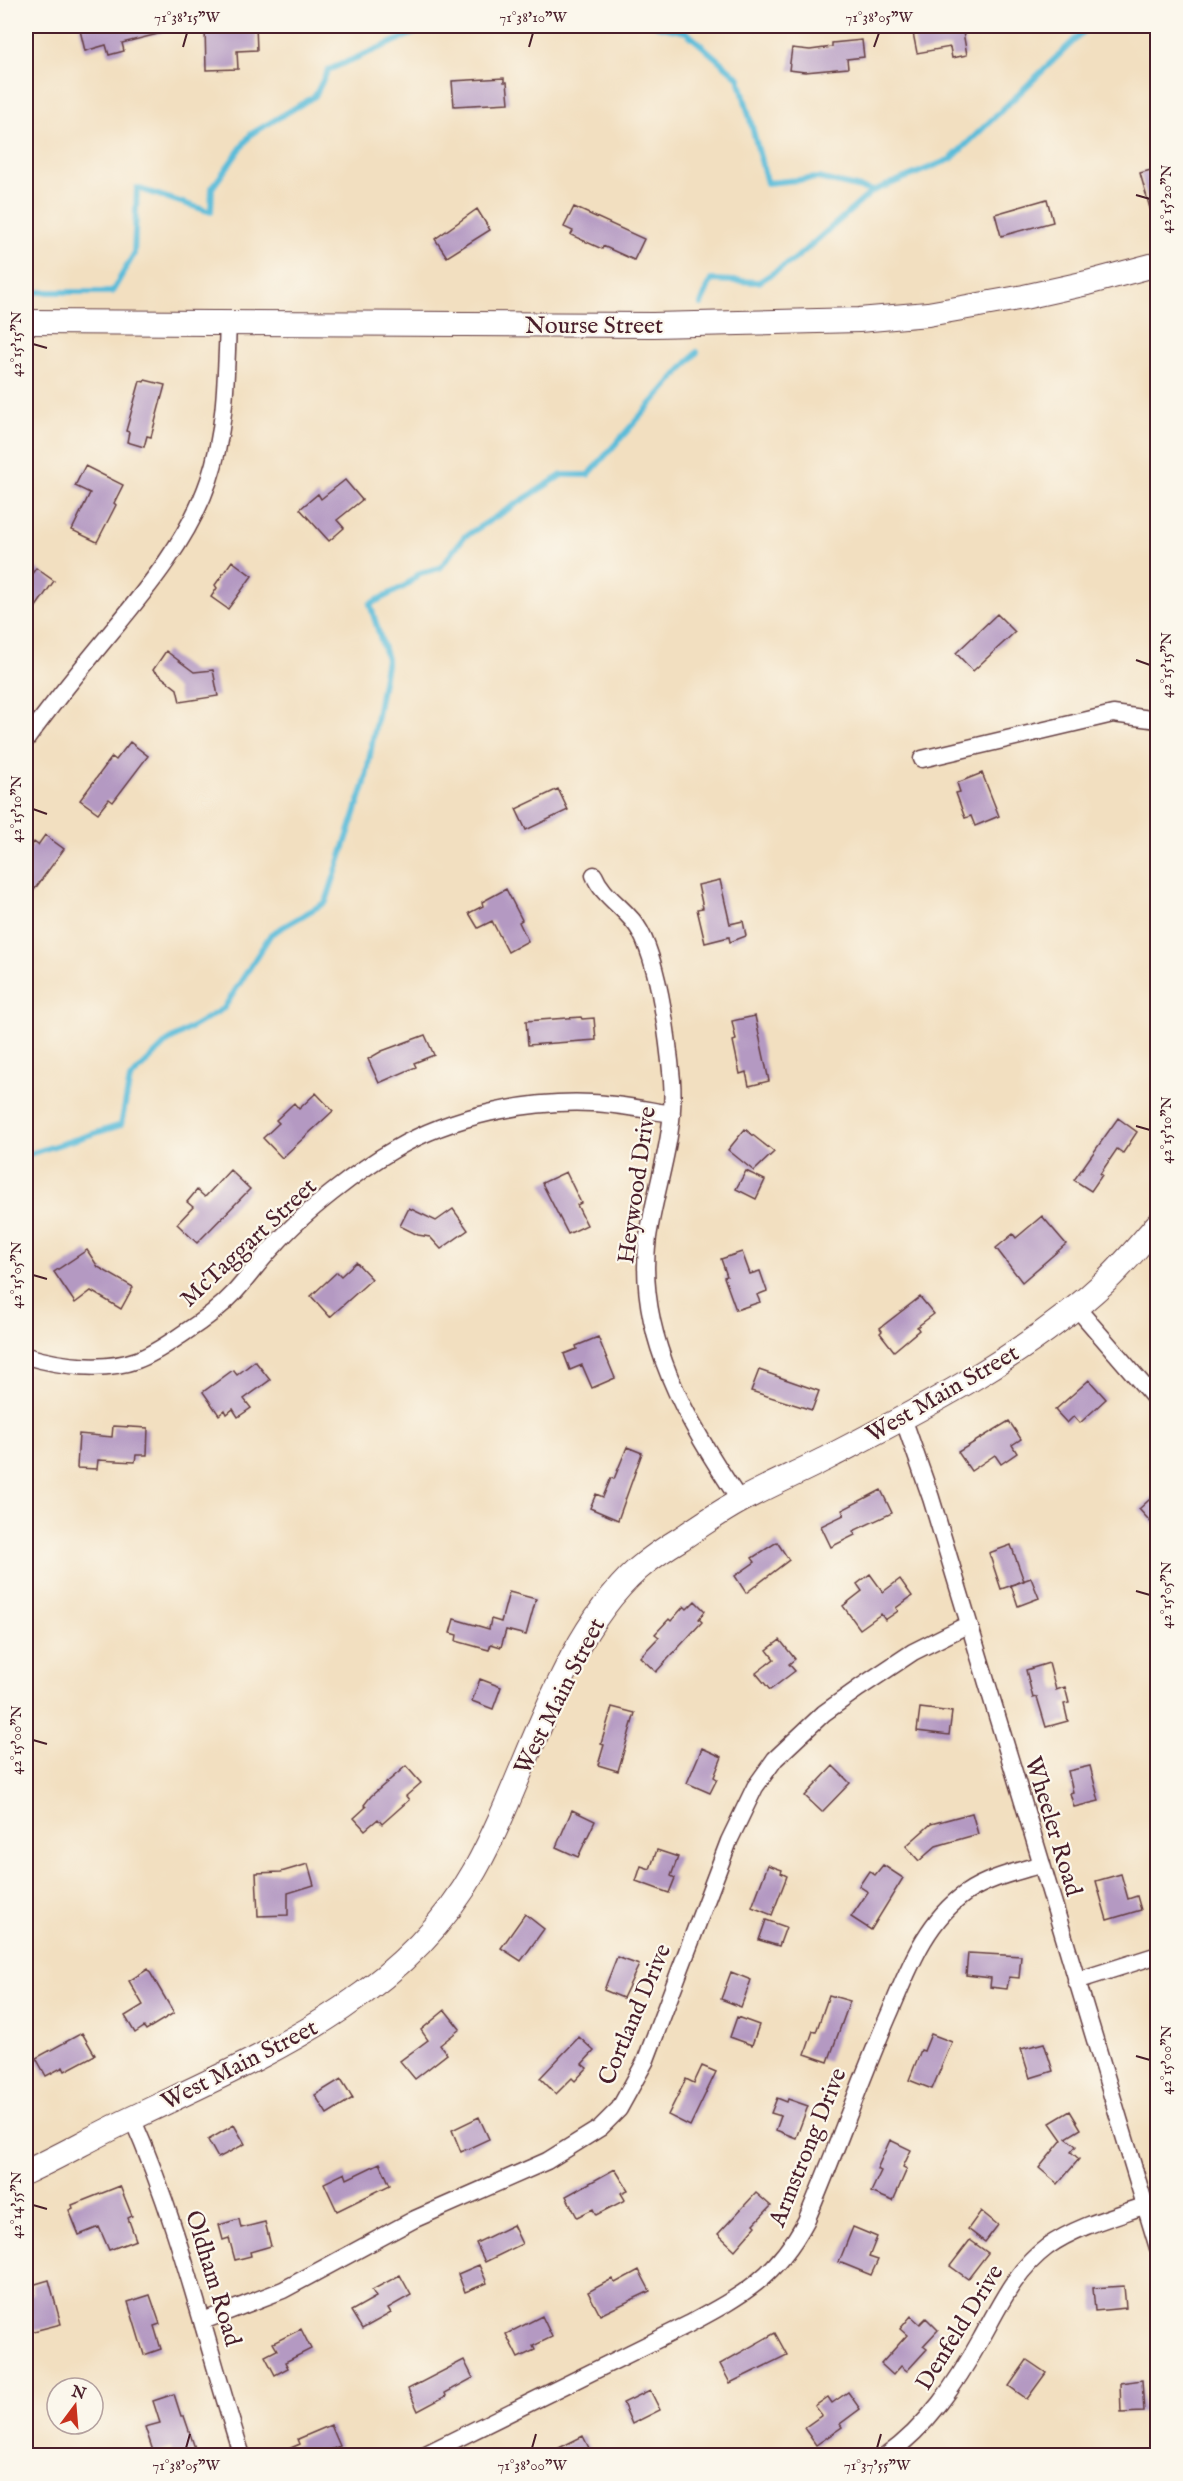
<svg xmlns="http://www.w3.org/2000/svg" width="1183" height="2481" font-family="'IM FELL English',serif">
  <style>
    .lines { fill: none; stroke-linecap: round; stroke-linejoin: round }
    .stream { stroke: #5abcd9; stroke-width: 6 }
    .building { fill: #b499c2 }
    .street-casing { stroke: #633c41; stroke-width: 19 }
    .secondary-casing { stroke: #633c41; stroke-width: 26 }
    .street { stroke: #fff; stroke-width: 16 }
    .secondary { stroke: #fff; stroke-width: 24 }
    .ticks { fill: none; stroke: #4a1f2b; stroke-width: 2 }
    .labels { text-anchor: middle; stroke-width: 4.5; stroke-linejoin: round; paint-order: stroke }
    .street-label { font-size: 24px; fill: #4a1f2b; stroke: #fbf7ec }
    .neatline { fill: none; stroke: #4a1f2b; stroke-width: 2 }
    .ticks-label { font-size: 15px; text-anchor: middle; fill: #4a1f2b }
  </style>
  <rect width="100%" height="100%" fill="#fbf7ec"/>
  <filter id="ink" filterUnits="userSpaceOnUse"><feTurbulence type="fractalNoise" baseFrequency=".0167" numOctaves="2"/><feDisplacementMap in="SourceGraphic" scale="12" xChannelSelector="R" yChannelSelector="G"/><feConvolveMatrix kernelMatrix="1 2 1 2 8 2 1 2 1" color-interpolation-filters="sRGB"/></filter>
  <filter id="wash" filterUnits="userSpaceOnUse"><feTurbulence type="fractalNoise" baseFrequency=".008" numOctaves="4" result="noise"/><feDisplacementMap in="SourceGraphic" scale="24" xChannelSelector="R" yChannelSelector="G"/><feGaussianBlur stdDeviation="1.35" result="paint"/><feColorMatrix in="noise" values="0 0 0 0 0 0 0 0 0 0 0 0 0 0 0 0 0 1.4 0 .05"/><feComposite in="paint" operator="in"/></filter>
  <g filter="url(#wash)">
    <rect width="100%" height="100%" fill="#f2dfc0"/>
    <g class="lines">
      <path class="stream" d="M657,26l29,6 53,46 28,105 51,-5 55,13
        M26,292h86l22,-38 3,-66 74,24 1,-24 39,-54 64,-38 13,-26 100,-43 12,-1
        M701,304l10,-24 48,2 36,-23 78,-68 78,-32 138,-133
        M26,1155l95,-30 9,-46 37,-37 57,-34 47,-74 55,-32 39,-119 22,-124 -17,-55 35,-18 15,-13 20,-5 24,-31 98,-62h26l109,-123"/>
    </g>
    <g id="blocks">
      <path class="building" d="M79,26h90l1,5 -48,12 2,8 -15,4 -3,-10 -21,6z
        M205,26h51l1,24 -20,1 1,18 -32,1z
        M926,26h36l5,29 -15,3 -2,-11 -33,6 -5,-25z
        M862,40l2,17 -17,2 1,9 -43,4 -16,-2 3,-22 18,2 22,-3v-4z
        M504,78v4h3l2,21 -55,3 -2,-25z
        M1158,168v50l-5,1 -13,-46z
        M1047,199l6,23 -52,14 -6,-22z
        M574,207l70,32 -10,21 -31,-14 -1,3 -31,-14 2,-4 -9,-4z
        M477,209l13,21 -43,27 -12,-18z
        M145,380l20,5 -14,52 -4,-1 -3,11 -17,-5 2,-10 -3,-1 14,-50 4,1z
        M85,466l38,19 -9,18 2,2 -19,37 -25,-12 18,-37 -15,-7z
        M345,480l17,20 -25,20 7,8 -15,13 -29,-32 18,-15 3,5z
        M232,561l20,15 -24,33 -17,-12 6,-9 -2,-3z
        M36,568l18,13 -28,40v-39z
        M997,614l18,18 -42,39 -17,-18z
        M166,651l28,21 19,-2 5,26 -38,6 -3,-13 -24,-19z
        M130,742l18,14 -35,46 -4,-3 -11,14 -18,-13 32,-43 4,3z
        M982,773l17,43 -24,10 -4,-10 -6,2 -9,-25 4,-1 -3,-9z
        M558,789l10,21 -42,20 -10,-21z
        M45,835l19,14 -38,52v-47l8,-12 4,3z
        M720,880l10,44 13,-3 3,15 -16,6 -1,-5 -24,6 -8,-34 6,-1 -5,-23z
        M506,889l16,31 -3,2 9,19 -20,11 -16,-31 -14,7 -9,-15 14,-7 -1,-4z
        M755,1016l14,65 -20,5 -3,-14 -6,2 -7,-33 3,-1 -4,-19z
        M581,1017l1,2 12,-1 2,22 -68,5 -2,-24z
        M425,1035l9,20 -20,8 2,4 -37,16 -11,-24 14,-8z
        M316,1093l17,18 -51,47 -19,-20 16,-15 -3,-3 18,-17 5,6z
        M1118,1118l19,14 -14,21 -6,-4 -17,25 2,1 -11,16 -17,-11z
        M745,1129l29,23 -20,19 -26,-21z
        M230,1170l20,19 -53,54 -20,-19 16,-17 -6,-5 10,-12 8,7z
        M746,1171l19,9 -9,19 -20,-10z
        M566,1172l15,31 -4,2 10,20 -19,9 -26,-51z
        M409,1208l27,13 17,-12 15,21 -27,19 -11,-12 -12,-2 -18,-9z
        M1042,1216l24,28 -44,38 -26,-34 17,-14 3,4z
        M87,1250l11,17 35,20 -12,22 -30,-18 -16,12 -21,-31z
        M742,1252l8,22 10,-3 7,20 -10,4 3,7 -24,8 -12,-33 3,-1 -6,-17z
        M356,1262l16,17 -42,38 -19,-21 26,-24 4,4z
        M920,1297l14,17 -17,13 2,3 -25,21 -14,-18 2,-2 -2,-3z
        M598,1337l17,41 -23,10 -10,-23 -12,5 -6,-16 13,-5 -1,-3z
        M255,1361l15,19 -26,19 7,9 -13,9 -5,-8 -6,5 -2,-4 -6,5 -16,-23 30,-22 4,5z
        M759,1370l60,21 -7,19 -61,-19z
        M1089,1380l17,19 -26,24 -6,-7 -7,7 -12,-13z
        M1009,1421l12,18 -9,6 5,8 -16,11 -6,-9 -24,16 -13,-19z
        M113,1426l35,2 -1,27h-11l-1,7 -37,-2 -1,9 -20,-1 2,-34 33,3z
        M627,1447l15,6 -24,67 -28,-12 6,-14 7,3 8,-19 3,1z
        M881,1490l11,23 -39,18 2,4 -24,12 -10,-21 23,-11 -2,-5z
        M1158,1492v38l-19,-21z
        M777,1542l12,18 -43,33 -11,-17 20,-14 -3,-4z
        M1011,1545l13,36 -23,8 -12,-36z
        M870,1574l13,18 17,-13 12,17 -16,12 2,3 -13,9 -4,-6 -21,15 -17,-23 19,-15 -5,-7z
        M1031,1578l8,20 -21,8 -7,-21z
        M509,1592l27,7 -10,36 -20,-5 -5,17 -10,-3 -2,6 -33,-9 1,-6 -7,-2 4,-14 35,10 2,-10 10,3z
        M695,1601l10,10 -6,8 3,3 -46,50 -16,-15 19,-20 -4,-3 14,-15 2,2 13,-15 3,3z
        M780,1640l15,19 -6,5 6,7 -25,19 -14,-17 18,-14 -7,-9z
        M1049,1663l7,27 9,-3 4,16 -5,1 4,17 -22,6 -9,-30 -4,1 -7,-28z
        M480,1679l21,8 -8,22 -21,-8z
        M612,1707l23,6 -17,58 -20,-6 6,-20 -3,-1z
        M920,1708l32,4 -3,23 -32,-4z
        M702,1748l20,9 -8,20 3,2 -7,14 -23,-10z
        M406,1766l15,17 -15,13 3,4 -27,24 -4,-5 -13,11 -11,-12 12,-11 -2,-2 7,-9z
        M833,1766l17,17 -28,29 -17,-16z
        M1090,1766l9,35 -25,6 -4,-14 3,-1 -5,-21z
        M572,1810l23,11 -17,36 -22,-10z
        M972,1813l6,21 -42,12 -17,15 -13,-15 25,-22z
        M657,1850l21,7 -7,19 4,2 -6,15 -33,-12 5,-15 9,3z
        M308,1864l6,21 -26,8v22l-30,1 -2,-43 25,-1z
        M768,1865l14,5 -1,3 6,3 -15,39 -20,-8z
        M883,1865l20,13 -32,52 -20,-13 17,-25 -9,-6 10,-15 6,4z
        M1121,1874l7,25 9,-3 4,14 -34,10 -11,-39z
        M525,1914l19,15 -23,32 -20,-13z
        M766,1920l20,7 -7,19 -20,-6z
        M968,1953l53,3 -2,22 -10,-1 -2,12 -17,-2 1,-9 -25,-3z
        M617,1957l22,8 -16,33 -19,-8z
        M148,1969l26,44 -28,17 -2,-3 -9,6 -10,-17 18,-11 -14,-24z
        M731,1972l20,8 -10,27 -20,-8z
        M829,1995l21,6 -22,61 -23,-8 8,-23 3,1z
        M445,2010l15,19 -20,16 7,9 -32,25 -15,-18 28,-21 -7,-10z
        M737,2017l22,8 -7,20 -22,-8z
        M82,2033l13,22 -30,16 -2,-4 -17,9 -10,-18z
        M931,2034l21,8 -20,47 -23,-9 12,-30 3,1z
        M579,2037l15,14 -12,13 5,4 -12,13 -3,-3 -16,16 -16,-16z
        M1044,2043l9,28 -23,7 -9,-29z
        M702,2066l14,6 -26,54 -22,-11 18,-36 8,4z
        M341,2079l12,19 -26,16 -12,-19z
        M777,2098l10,4 1,-3 20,7 -12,32 -20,-8 5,-14 -10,-3z
        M1070,2111l11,18 -15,9 10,8 -5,6 8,7 -21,25 -19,-16 23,-28 -12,-17z
        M479,2117l10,22 -28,13 -9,-22z
        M234,2125l11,19 -27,14 -10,-18z
        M890,2140l21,10 -8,17 4,2 -14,32 -22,-9 10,-21 -4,-2z
        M380,2163l10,22 -53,26 -13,-28 21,-10 2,6z
        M615,2169l13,21 -7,3 4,7 -29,15 -3,-6 -16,8 -11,-21z
        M120,2186l12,30 -4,2 8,22 -27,10 -10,-23 -20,8 -10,-25 4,-2 -1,-3z
        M756,2193l15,13 -17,18 2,2 -21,24 -17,-16z
        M981,2211l17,14 -13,17 -17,-13z
        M239,2219l2,9 24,-6 6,24 -21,6 1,4 -16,4 -6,-22 -6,2 -4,-15z
        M513,2225l9,19 -37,18 -9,-19z
        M853,2227l24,10 -8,20 9,3 -7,15 -32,-13z
        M970,2240l18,13 -20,26 -18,-13z
        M479,2265l8,18 -22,9 -7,-18z
        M639,2270l11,21 -50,24 -12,-23 24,-13 3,4z
        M400,2275l11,20 -23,13 3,5 -29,16 -11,-18 25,-14 -4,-7z
        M49,2280l12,44 -35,9v-37l8,-2 -2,-9z
        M1124,2286l2,22 -31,3 -2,-23z
        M150,2295l10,29 -6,2 7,23 -17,6 -16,-53z
        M542,2316l10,21 -19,9 2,4 -17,8 -12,-24z
        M911,2316l9,8 6,-6 12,12 -15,16 4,3 -20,22 -6,-5 -8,9 -12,-11 26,-29 -7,-6z
        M301,2329l10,20 -26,13 3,6 -13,7 -10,-19 12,-6 -4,-7z
        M775,2333l12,22 -57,28 -10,-19z
        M464,2360l9,18 -28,15 1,3 -28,15 -10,-22z
        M1027,2360l19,13 -19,26 -18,-13z
        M1142,2380l2,32 -23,1 -1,-30z
        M650,2390l10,20 -28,14 -9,-21z
        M848,2392l12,17 -20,15 2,3 -26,18 -12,-17 18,-13 -7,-9 13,-9 4,6z
        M174,2394l7,22h3l12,35 -13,5h-10l-2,-8 -17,6 -9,-27 15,-4 -7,-22z
        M331,2425l9,21 -24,10h-44l28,-12 -2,-5z
        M583,2436l10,20h-50z"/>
    </g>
  </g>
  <g filter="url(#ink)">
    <use href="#blocks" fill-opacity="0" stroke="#633c41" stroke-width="1.5"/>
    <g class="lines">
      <g class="street-casing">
        <path id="street" d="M26,740c26,-36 54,-70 82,-104 39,-47 81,-97 101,-156 17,-50 17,-106 19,-158
          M922,759l191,-45 45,6
          M594,875c9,23 34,34 46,56 20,37 28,107 32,150 4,54 -16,103 -24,156 -13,98 40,186 92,264
          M1076,1307l82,95
          M26,1356c34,10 77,16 111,4 17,-6 32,-17 47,-27 17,-11 36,-25 50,-40 14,-15 26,-33 41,-48 28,-32 83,-75 120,-96 56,-33 132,-49 197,-46 27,1 54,7 80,11
          M903,1418l28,80 227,750
          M1076,1981l82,-26
          M132,2118c48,109 74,225 110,338
          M203,2321l80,-31 132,-71 132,-58 53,-33 19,-19 26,-47 84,-221 26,-54 20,-28 49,-46 35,-25 54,-36 54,-27
          M422,2456l267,-132c54,-29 87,-47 117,-103 30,-69 54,-141 85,-211 18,-42 35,-89 75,-117 22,-15 50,-21 76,-29
          M886,2456c42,-30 70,-72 95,-117 19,-34 34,-68 66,-92 28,-20 65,-30 97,-41"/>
      </g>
      <g class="secondary-casing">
        <path id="secondary" d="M26,322l627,3 206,-5 69,-6 96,-17 63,-14 71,-19
          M26,2172c37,-17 72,-38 109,-55 127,-61 268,-118 340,-247 52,-93 83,-230 163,-301 14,-12 29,-22 44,-31 19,-13 38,-26 58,-37 29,-16 60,-29 89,-44 96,-50 198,-102 277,-176 19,-18 35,-38 52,-57"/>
      </g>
      <use href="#street" class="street"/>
      <use href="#secondary" class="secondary"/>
    </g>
  </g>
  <path class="ticks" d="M183,47l4,-14M529,47l4,-14M874,47l5,-14M1136,195l14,4M33,344l14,4M1136,660l14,5M33,809l14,5M1136,1126l14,4M33,1275l14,4M1136,1591l14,4M33,1740l14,4M1136,2056l14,4M33,2205l14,4M186,2448l4,-14M532,2448l4,-14M877,2448l4,-14"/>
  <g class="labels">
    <g class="street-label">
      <text x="594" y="333">Nourse Street</text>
      <text transform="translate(636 1185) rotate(-82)" y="8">Heywood Drive</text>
      <text transform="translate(248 1242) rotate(-43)" y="8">McTaggart Street</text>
      <text transform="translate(942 1393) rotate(-30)" y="8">West Main Street</text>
      <text transform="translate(559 1696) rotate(-63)" y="8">West Main Street</text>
      <text transform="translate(1054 1826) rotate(73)" y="8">Wheeler Road</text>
      <text transform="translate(634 2014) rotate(-67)" y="8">Cortland Drive</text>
      <text transform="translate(239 2064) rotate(-27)" y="8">West Main Street</text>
      <text transform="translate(807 2147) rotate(-68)" y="8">Armstrong Drive</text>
      <text transform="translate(214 2278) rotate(73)" y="8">Oldham Road</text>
      <text transform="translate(959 2327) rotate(-58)" y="8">Denfeld Drive</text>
    </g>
  </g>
  <rect width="1183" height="2481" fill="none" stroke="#fbf7ec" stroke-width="66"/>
  <g transform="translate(75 2406) rotate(16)"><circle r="28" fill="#fbf7ec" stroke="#b4a19f" stroke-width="1.5"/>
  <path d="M0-4.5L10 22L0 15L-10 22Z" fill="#c8321e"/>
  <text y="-9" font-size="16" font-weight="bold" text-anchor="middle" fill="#4a1f2b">N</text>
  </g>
  <rect x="33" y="33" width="1117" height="2415" class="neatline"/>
  <g class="ticks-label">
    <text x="187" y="22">71°38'15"W</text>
    <text x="533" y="22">71°38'10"W</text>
    <text x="879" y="22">71°38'05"W</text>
    <text transform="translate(1166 199) rotate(-90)" y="5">42°15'20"N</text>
    <text transform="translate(16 344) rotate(-90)" y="5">42°15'15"N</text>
    <text transform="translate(1166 665) rotate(-90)" y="5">42°15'15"N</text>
    <text transform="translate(16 809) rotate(-90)" y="5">42°15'10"N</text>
    <text transform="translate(1166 1130) rotate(-90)" y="5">42°15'10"N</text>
    <text transform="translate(16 1275) rotate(-90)" y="5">42°15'05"N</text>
    <text transform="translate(1166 1595) rotate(-90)" y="5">42°15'05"N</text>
    <text transform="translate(16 1740) rotate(-90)" y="5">42°15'00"N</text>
    <text transform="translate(1166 2060) rotate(-90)" y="5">42°15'00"N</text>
    <text transform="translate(16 2205) rotate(-90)" y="5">42°14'55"N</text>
    <text x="186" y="2470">71°38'05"W</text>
    <text x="532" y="2470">71°38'00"W</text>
    <text x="877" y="2470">71°37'55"W</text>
  </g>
</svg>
